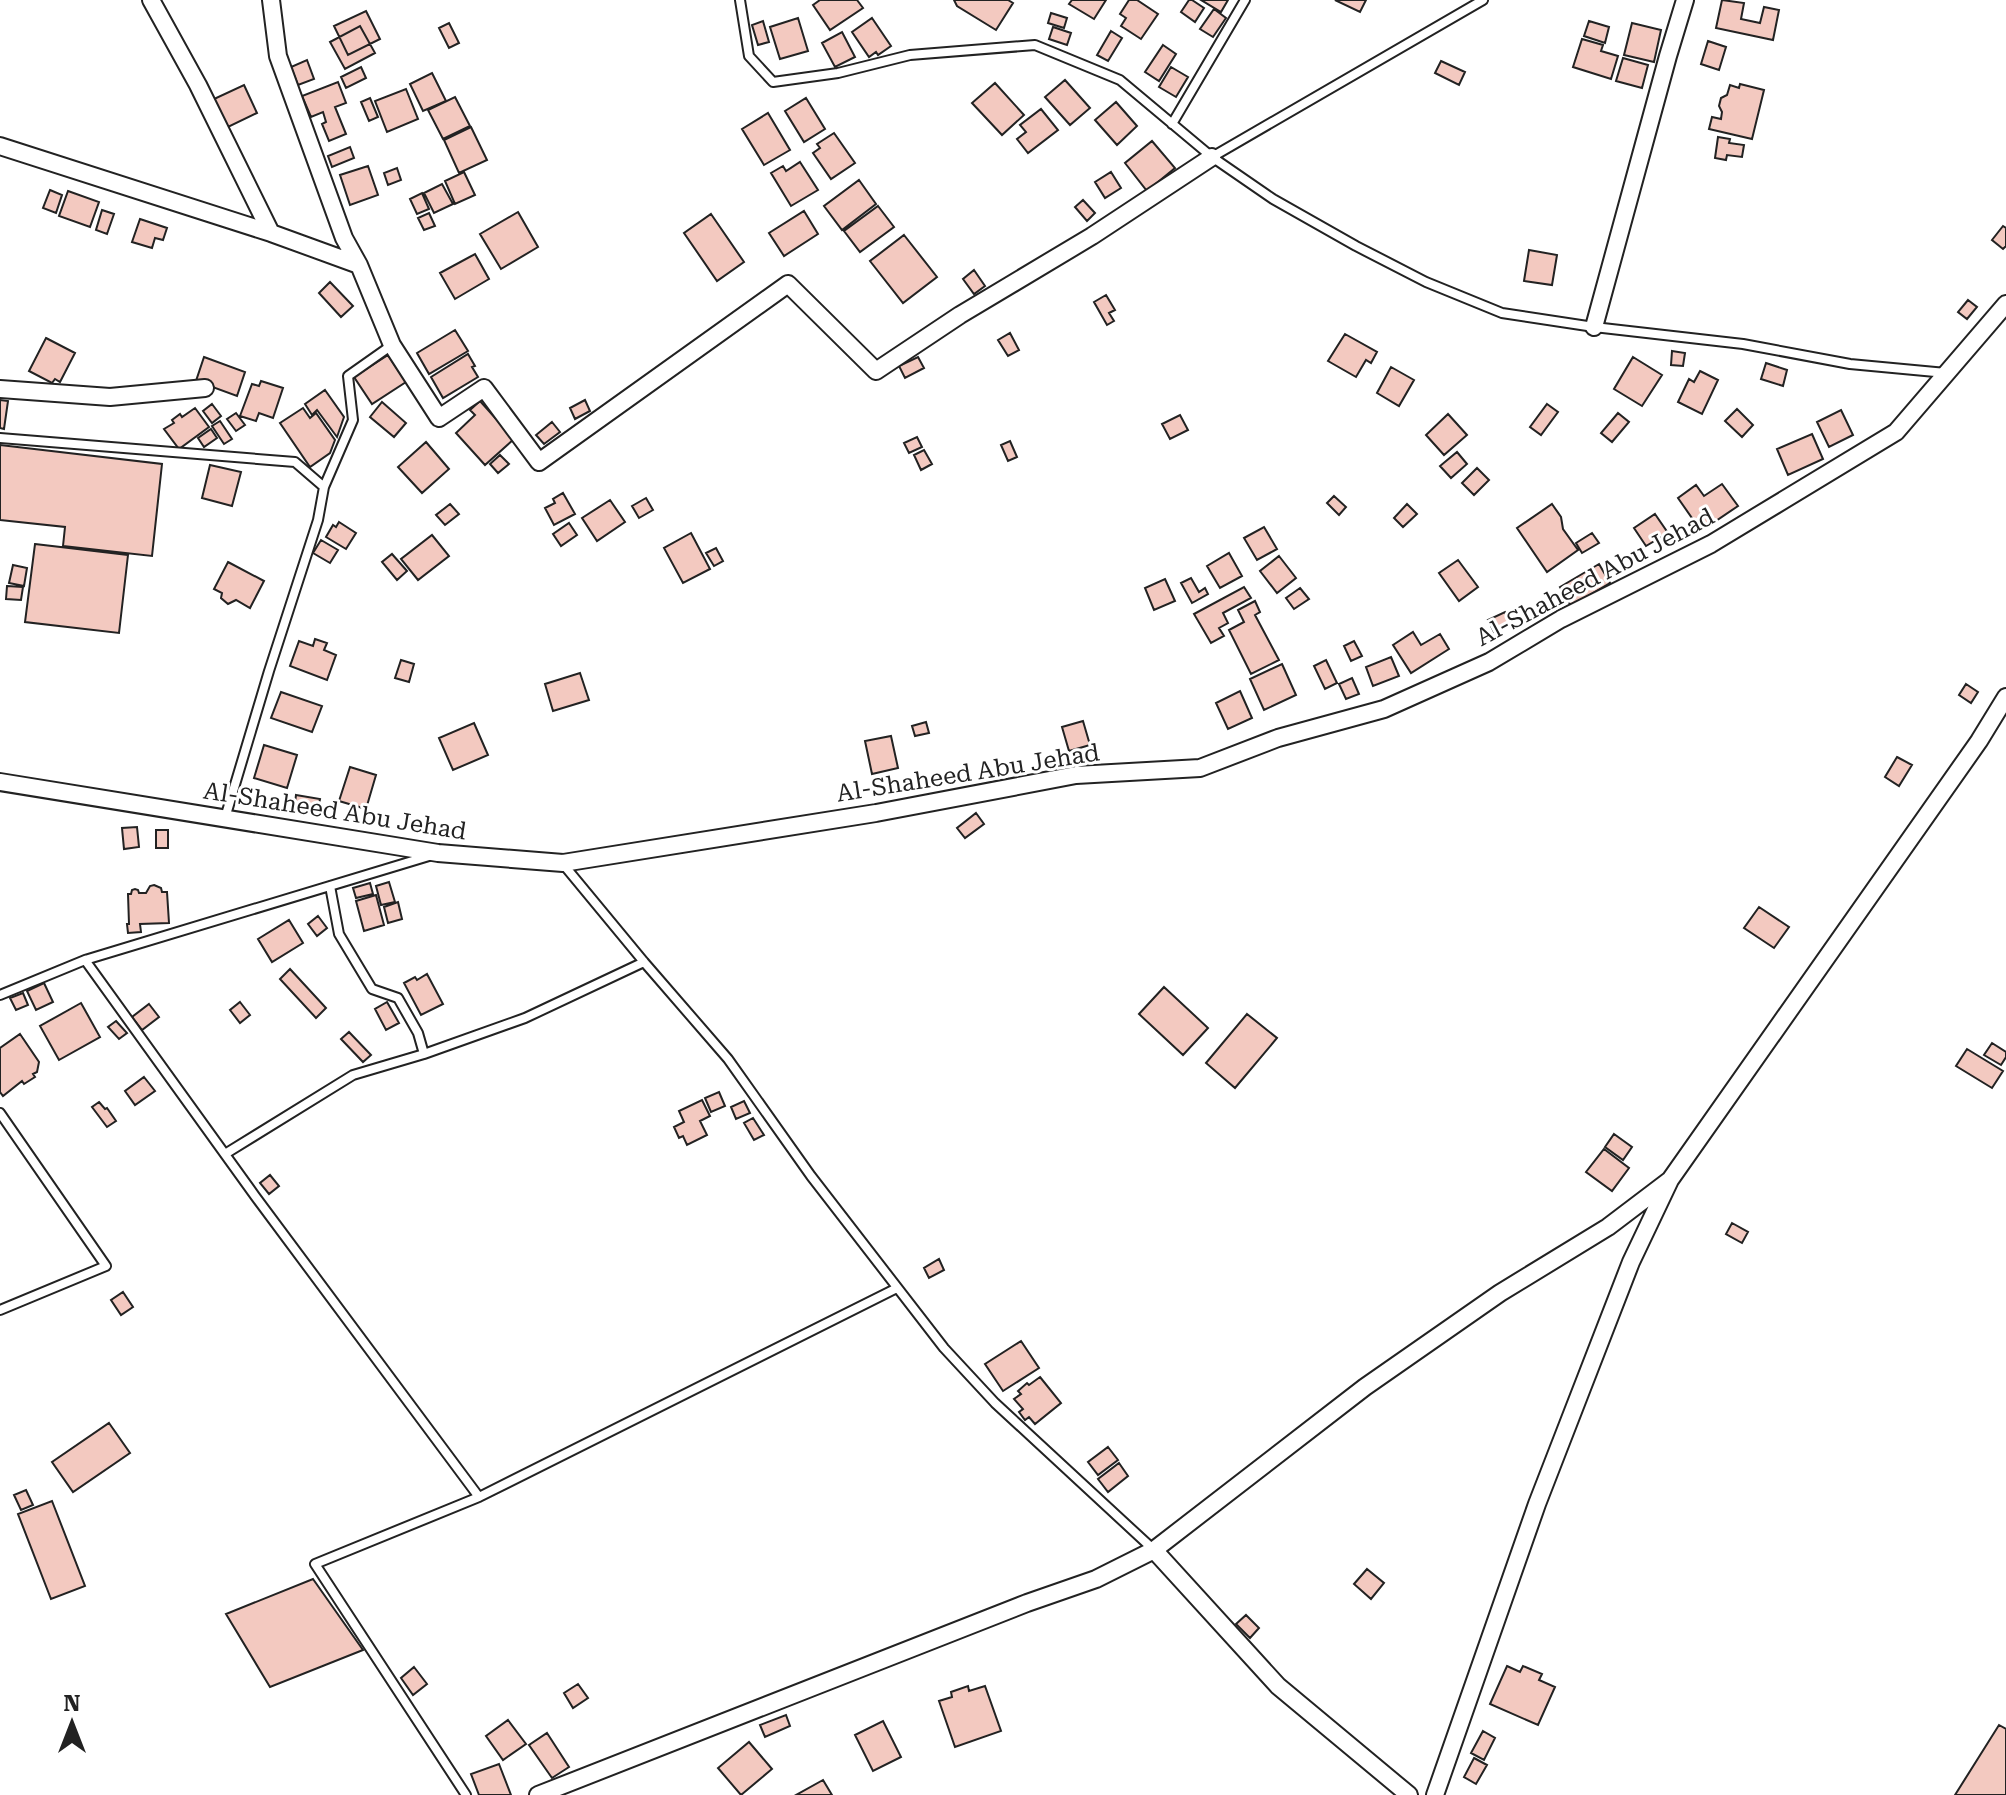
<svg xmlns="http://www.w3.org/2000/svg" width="2006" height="1795" font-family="'Roboto Serif',serif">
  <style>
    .building { fill: #f3c9c0; stroke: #222; stroke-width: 2 }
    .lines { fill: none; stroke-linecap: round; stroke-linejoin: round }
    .lane-casing { stroke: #222; stroke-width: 12 }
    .street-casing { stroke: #222; stroke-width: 20 }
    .lane { stroke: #fff; stroke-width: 8 }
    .street { stroke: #fff; stroke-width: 16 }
    .labels { text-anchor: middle; stroke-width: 6; stroke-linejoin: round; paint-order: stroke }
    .street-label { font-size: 24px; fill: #222; stroke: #fff }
  </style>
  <rect width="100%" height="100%" fill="#fff"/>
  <path class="building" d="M820,0h37l6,8 -33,22 -17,-25z
    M954,0h54l5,3 -17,27 -39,-24z
    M1072,0h34l-12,19 -25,-15z
    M1129,0h8l21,14 -17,25 -20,-13 5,-8 -6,-4z
    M1189,0h3l12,8 -9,14 -14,-10z
    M1201,0h27l-7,12z
    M1335,0h31l-6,12z
    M1722,0l22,3 -3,16 19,4 4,-16 15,3 -6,30 -57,-12z
    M1214,9l12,9 -13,19 -13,-8z
    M366,11l14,28 -32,16 -14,-29z
    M1051,13l16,5 -3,10 -16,-5z
    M798,18l10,33 -28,8 -10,-32z
    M872,18l19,28 -13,9 -2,-3 -7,5 -17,-25z
    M763,21l6,21 -11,3 -6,-20z
    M1589,21l20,6 -4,16 -21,-7z
    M449,23l10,20 -10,5 -10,-20z
    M1632,23l29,7 -7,32 -30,-7z
    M360,26l15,27 -30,16 -15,-27z
    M1053,27l18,6 -4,12 -18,-6z
    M1111,31l11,7 -14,23 -11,-6z
    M842,32l13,25 -20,10 -13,-24z
    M1582,39l21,6 -2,6 17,5 -7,23 -38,-12z
    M1708,41l18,6 -7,23 -18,-6z
    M1163,45l13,9 -17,27 -14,-9z
    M1623,58l25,7 -6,23 -26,-7z
    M307,60l7,19 -16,6 -7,-18z
    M1441,61l24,11 -6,13 -24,-12z
    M361,67l5,11 -20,10 -5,-11z
    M1171,67l17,10 -12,20 -17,-10z
    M432,73l14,28 -23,10 -13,-27z
    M1065,80l25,28 -20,17 -25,-28z
    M338,82l8,21 -11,4 11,27 -17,7 -7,-17 4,-2 -3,-10 -12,5 -9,-21z
    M995,83l29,32 -22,20 -30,-32z
    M1740,84l24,6 -12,49 -43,-10 3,-12 9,2 1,-7 -3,-6 2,-8 6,-3 3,-10 9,3z
    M244,85l13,28 -29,14 -14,-28z
    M406,89l12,30 -31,13 -12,-31z
    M455,97l15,29 -27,13 -15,-29z
    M370,98l8,19 -9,4 -8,-19z
    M806,98l19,31 -21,13 -19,-31z
    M1116,102l21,24 -20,19 -22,-25z
    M1041,109l17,21 -30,23 -11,-14 9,-7 -6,-7z
    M768,113l22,37 -26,15 -22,-36z
    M471,127l16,33 -28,13 -15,-33z
    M834,133l21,30 -24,16 -18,-26 7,-5 -3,-4z
    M1718,137l12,2 -1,4 15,2 -2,12 -15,-2 -1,5 -11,-2z
    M1152,141l23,27 -28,23 -22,-28z
    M350,147l4,11 -22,9 -4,-11z
    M800,162l18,28 -27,16 -20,-33 12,-7 3,5z
    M368,166l10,29 -28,10 -10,-30z
    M397,168l4,12 -13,5 -4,-12z
    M464,172l11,23 -20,9 -10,-23z
    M1111,172l10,16 -16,10 -10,-16z
    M859,180l17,24 -34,26 -18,-24z
    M442,184l11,20 -19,9 -10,-20z
    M50,190l12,5 -6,18 -13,-5z
    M68,191l31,11 -9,25 -31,-11z
    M422,193l7,16 -12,5 -7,-15z
    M1083,200l12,13 -8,8 -12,-14z
    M878,206l16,21 -34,25 -16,-21z
    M102,210l12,4 -7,20 -11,-4z
    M804,211l14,23 -34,22 -15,-23z
    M518,212l20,35 -37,22 -21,-35z
    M429,213l6,13 -11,4 -6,-12z
    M711,214l33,48 -27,19 -33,-48z
    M140,219l27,9 -4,12 -8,-2 -3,10 -20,-6z
    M2003,226l3,2v18l-3,3 -11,-9z
    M904,235l33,42 -34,26 -33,-42z
    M1529,250l28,5 -5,30 -28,-4z
    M475,254l14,25 -34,20 -15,-26z
    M974,270l11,16 -11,8 -11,-15z
    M330,282l23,24 -12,11 -22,-24z
    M1106,295l9,15 -6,3 5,8 -7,4 -13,-23z
    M1968,300l9,7 -10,12 -9,-7z
    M455,330l13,21 -39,23 -12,-21z
    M1010,333l9,17 -11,6 -10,-16z
    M1345,334l32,18 -6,11 -5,-3 -10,17 -28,-16z
    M46,338l29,15 -15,29 -5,-3 -3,4 -23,-12z
    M1672,351l13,2 -2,13 -12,-1z
    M468,354l7,12 -3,1 6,10 -35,21 -12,-21z
    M388,355l18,27 -34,22 -18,-27z
    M204,357l41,15 -8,24 -41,-15z
    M918,357l6,11 -19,10 -6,-12z
    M1633,357l29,18 -20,31 -28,-17z
    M1766,363l21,7 -4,16 -22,-7z
    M1391,367l23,13 -15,26 -22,-13z
    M1700,371l18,9 -16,34 -24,-12 11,-23 5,3z
    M261,381l22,7 -10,30 -14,-5 -3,8 -16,-5 12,-32 7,2z
    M325,390l19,27 -7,20 -20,-27 -5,5 -7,-11z
    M0,400l8,1 -4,28 -4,-1z
    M585,400l5,11 -15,8 -5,-11z
    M480,401l34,38 -29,26 -29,-32 19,-18 -5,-5z
    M382,402l24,21 -12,14 -24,-20z
    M212,404l9,12 -9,7 -9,-12z
    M1547,404l11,8 -17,23 -11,-8z
    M195,408l14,19 -30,22 -15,-20 10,-6 -2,-3 8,-6 2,3z
    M303,408l7,10 6,-5 19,27 -5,13 -20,14 -30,-44z
    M1737,409l16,16 -11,12 -17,-16z
    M1841,410l12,25 -24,12 -12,-25z
    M236,413l9,12 -9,6 -9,-12z
    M1618,413l11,9 -17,20 -11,-9z
    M1448,414l19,21 -23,20 -18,-20z
    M1180,415l8,15 -18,9 -8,-15z
    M220,421l12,18 -8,5 -12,-18z
    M552,422l8,10 -16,12 -8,-9z
    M211,429l6,9 -13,9 -6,-9z
    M1812,434l11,25 -35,16 -11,-26z
    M917,437l5,10 -13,6 -5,-10z
    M1010,441l7,16 -9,4 -7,-16z
    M426,442l23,27 -27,24 -24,-26z
    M0,445l162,19 -10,92 -89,-10 2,-19 -65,-7z
    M924,450l8,14 -11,6 -7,-15z
    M1457,452l10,12 -16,14 -11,-12z
    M500,455l9,9 -11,9 -8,-9z
    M210,465l31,7 -9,34 -30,-8z
    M1477,468l12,12 -15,15 -12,-12z
    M1722,484l16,22 -37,25 -23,-33 18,-13 8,11z
    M563,493l12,21 -21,11 -9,-17 10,-5 -2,-4z
    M1334,496l12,11 -7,8 -12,-12z
    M646,498l7,12 -14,8 -7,-12z
    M610,500l15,22 -28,19 -15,-23z
    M450,504l9,10 -14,11 -9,-10z
    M1407,504l10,10 -14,13 -9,-9z
    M1552,504l9,13 2,12 15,21 -31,22 -30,-44z
    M1655,514l13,19 -22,13 -12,-18z
    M339,522l17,11 -10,16 -20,-12 7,-12 3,2z
    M569,523l8,12 -16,11 -8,-12z
    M1264,527l13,22 -20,11 -13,-22z
    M691,533l19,36 -27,14 -19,-35z
    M1592,533l7,10 -17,10 -6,-10z
    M432,535l17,21 -31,24 -17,-21z
    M321,540l17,10 -8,13 -17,-10z
    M35,544l93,11 -9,78 -94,-11z
    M716,548l7,13 -9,5 -8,-13z
    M1229,553l13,23 -22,12 -13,-22z
    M392,554l15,17 -10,9 -15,-18z
    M1279,556l17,22 -19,15 -17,-22z
    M1458,560l20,27 -19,14 -20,-28z
    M228,562l36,19 -14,27 -14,-8 -8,4 -7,-6 1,-5 -8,-4z
    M1599,564l11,19 -39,23 -11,-19z
    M13,565l14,3 -3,18 -15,-3z
    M1191,578l8,14 6,-4 3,6 -16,9 -11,-20z
    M1165,579l10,22 -21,9 -9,-22z
    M7,586l16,1 -2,13 -15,-1z
    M1244,587l7,11 -28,15 5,10 -9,5 5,8 -13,7 -17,-29z
    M1300,588l9,11 -15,10 -8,-11z
    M1255,601l5,11 -5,3 24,45 -28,14 -22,-44 15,-8 -6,-12z
    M1505,612l5,12 -16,8 -6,-12z
    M1413,632l8,13 19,-11 9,15 -38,24 -18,-28z
    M315,639l12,4 -3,7 12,5 -9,25 -37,-14 9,-25 14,5z
    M1354,641l8,15 -11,5 -7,-15z
    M1391,657l8,19 -26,10 -7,-19z
    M401,660l13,4 -5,18 -14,-4z
    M1326,660l11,23 -12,6 -11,-23z
    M1282,664l14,31 -32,15 -14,-31z
    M580,673l9,27 -36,11 -8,-27z
    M1352,678l7,16 -13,5 -7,-15z
    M1966,684l12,8 -7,11 -12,-8z
    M1240,691l12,27 -24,11 -12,-26z
    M281,692l41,14 -10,26 -41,-14z
    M1083,721l7,24 -21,6 -7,-24z
    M926,722l3,11 -14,3 -3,-10z
    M474,723l14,32 -35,15 -14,-32z
    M891,736l7,32 -26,6 -7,-33z
    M264,745l33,10 -10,33 -33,-10z
    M1897,757l15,8 -13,21 -14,-9z
    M350,767l26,8 -10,34 -27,-8z
    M296,795l24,4 -3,16 -23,-4z
    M976,813l8,11 -19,14 -8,-10z
    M137,827l2,20 -15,2 -2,-21z
    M156,830h12v18h-12z
    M389,882l6,20 -14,3 -5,-19z
    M370,883l3,11 -17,4 -3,-10z
    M154,885l7,3 1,4h5l2,31 -29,1 1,8 -13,1 -1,-9h2l-1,-30h3l1,-4 3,-1 3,1 1,3h7l4,-7z
    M376,895l8,30 -20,6 -8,-30z
    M398,902l4,17 -14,4 -4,-16z
    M1759,907l30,20 -15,21 -30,-20z
    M318,916l9,12 -10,8 -9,-12z
    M289,920l14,23 -31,19 -14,-23z
    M290,969l36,39 -10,10 -36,-39z
    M427,974l16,30 -22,11 -17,-32 11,-6 2,3z
    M44,983l9,19 -17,8 -9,-19z
    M1164,987l44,41 -25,27 -44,-41z
    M23,993l5,12 -12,5 -6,-12z
    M240,1002l10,13 -10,8 -10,-13z
    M387,1002l12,21 -13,7 -11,-21z
    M81,1003l19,34 -41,23 -19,-34z
    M149,1004l10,13 -17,13 -10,-13z
    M1247,1014l30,24 -42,50 -29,-25z
    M116,1021l11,12 -8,6 -11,-12z
    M349,1032l22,23 -8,7 -22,-23z
    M20,1034l19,28 -2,10 -4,2 2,3 -11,7 -2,-3 -19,15 -3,-4v-44z
    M1992,1043l14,9v5l-5,8 -17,-10z
    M1967,1049l36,22 -11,17 -36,-22z
    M144,1077l11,14 -20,14 -10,-14z
    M719,1092l6,14 -14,6 -6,-14z
    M702,1100l8,16 -10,5 7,14 -20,10 -4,-9 -4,2 -5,-11 10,-5 -5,-11z
    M744,1101l6,12 -14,6 -5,-12z
    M99,1102l6,7 2,-1 9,13 -9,6 -15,-20z
    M753,1118l11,17 -10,5 -10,-17z
    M1614,1134l18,13 -9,13 -18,-13z
    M1604,1149l25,19 -17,23 -26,-19z
    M270,1175l9,11 -10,8 -9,-11z
    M1732,1223l16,9 -6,11 -16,-9z
    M939,1259l5,11 -15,8 -5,-10z
    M123,1292l10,15 -12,8 -10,-15z
    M1021,1341l18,27 -36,23 -18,-27z
    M1040,1377l21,26 -26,21 -6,-7 -4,3 -6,-8 4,-3 -9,-10 7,-5 -3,-3 9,-8 2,2z
    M109,1423l21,30 -57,39 -21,-30z
    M1108,1447l10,13 -20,15 -10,-13z
    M1119,1463l9,13 -20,16 -10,-13z
    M26,1490l7,15 -12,5 -7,-15z
    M52,1501l33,85 -34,13 -33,-85z
    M1367,1569l17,14 -13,16 -17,-15z
    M313,1579l50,71 -93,37 -44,-73z
    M1246,1615l13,13 -9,10 -14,-14z
    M1507,1666l13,6 3,-6 19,8 -3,6 16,7 -17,38 -48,-21z
    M414,1667l13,17 -14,11 -12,-17z
    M578,1684l10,14 -15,10 -9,-15z
    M968,1686l1,5 16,-5 16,45 -46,16 -16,-46 13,-4 -1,-5z
    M786,1715l4,11 -25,11 -5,-12z
    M508,1720l18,24 -23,16 -17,-24z
    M883,1721l18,36 -28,14 -18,-36z
    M1999,1725l7,4v66h-51z
    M1483,1731l12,7 -11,22 -13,-7z
    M547,1733l22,34 -17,11 -23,-33z
    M749,1742l23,27 -31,26 -23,-27z
    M1474,1758l13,7 -11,19 -12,-7z
    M499,1764l12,31h-32l-8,-21z
    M823,1780l9,15h-36z"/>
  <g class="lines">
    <g class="lane-casing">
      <path id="lane" d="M740,0l9,56 24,26 65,-9 72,-18 125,-10 85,35 92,77 61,42 83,47 70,36 76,31 92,14 149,17 107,20 96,9
        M1172,124l73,-124
        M1212,157l271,-157
        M0,438l295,24 29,25
        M225,818l44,-147 49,-151 6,-33 29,-67 -5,-44 44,-31
        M563,864l81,98 84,97 83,117 133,172 51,55 159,147
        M85,960l170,236 224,301
        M0,995l85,-35 344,-104
        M424,1054l101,-36 119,-56
        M0,1113l106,153 -106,44
        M225,1154l128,-79 71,-21 -6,-21 -20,-35 -26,-9 -33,-55 -9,-48
        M466,1795l-151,-231 164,-67 418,-209"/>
    </g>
    <g class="street-casing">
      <path id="street" d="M151,0l47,85 73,148
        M271,0l7,56 66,182 15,27 33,80 47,73 45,-30 55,74 249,-178 88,87 84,-56 132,-79 120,-79
        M0,146l271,87 88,32
        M1594,327l74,-271 17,-56
        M0,389l110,8 95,-9
        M0,782l438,71 125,10 313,-50 200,-38 124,-7 78,-30 106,-29 105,-47 72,-43 150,-75 185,-112 110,-128
        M1154,1550l124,136 131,109
        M538,1795l489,-192 69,-24 58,-29 211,-163 135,-94 108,-66 62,-47
        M1435,1795l102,-291 94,-242 39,-82 309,-439 27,-44"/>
    </g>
    <use href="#lane" class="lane"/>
    <use href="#street" class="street"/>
  </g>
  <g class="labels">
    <g class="street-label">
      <text transform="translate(1595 577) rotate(-28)" y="8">Al-Shaheed Abu Jehad</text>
      <text transform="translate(968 773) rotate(-9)" y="8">Al-Shaheed Abu Jehad</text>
      <text transform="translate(335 811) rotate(9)" y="8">Al-Shaheed Abu Jehad</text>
    </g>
  </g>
  <g transform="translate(72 1723)" stroke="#ffffff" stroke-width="6" paint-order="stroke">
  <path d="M0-6L14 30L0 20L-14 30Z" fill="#222222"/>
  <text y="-12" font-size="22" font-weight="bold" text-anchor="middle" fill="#222222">N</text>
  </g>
</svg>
